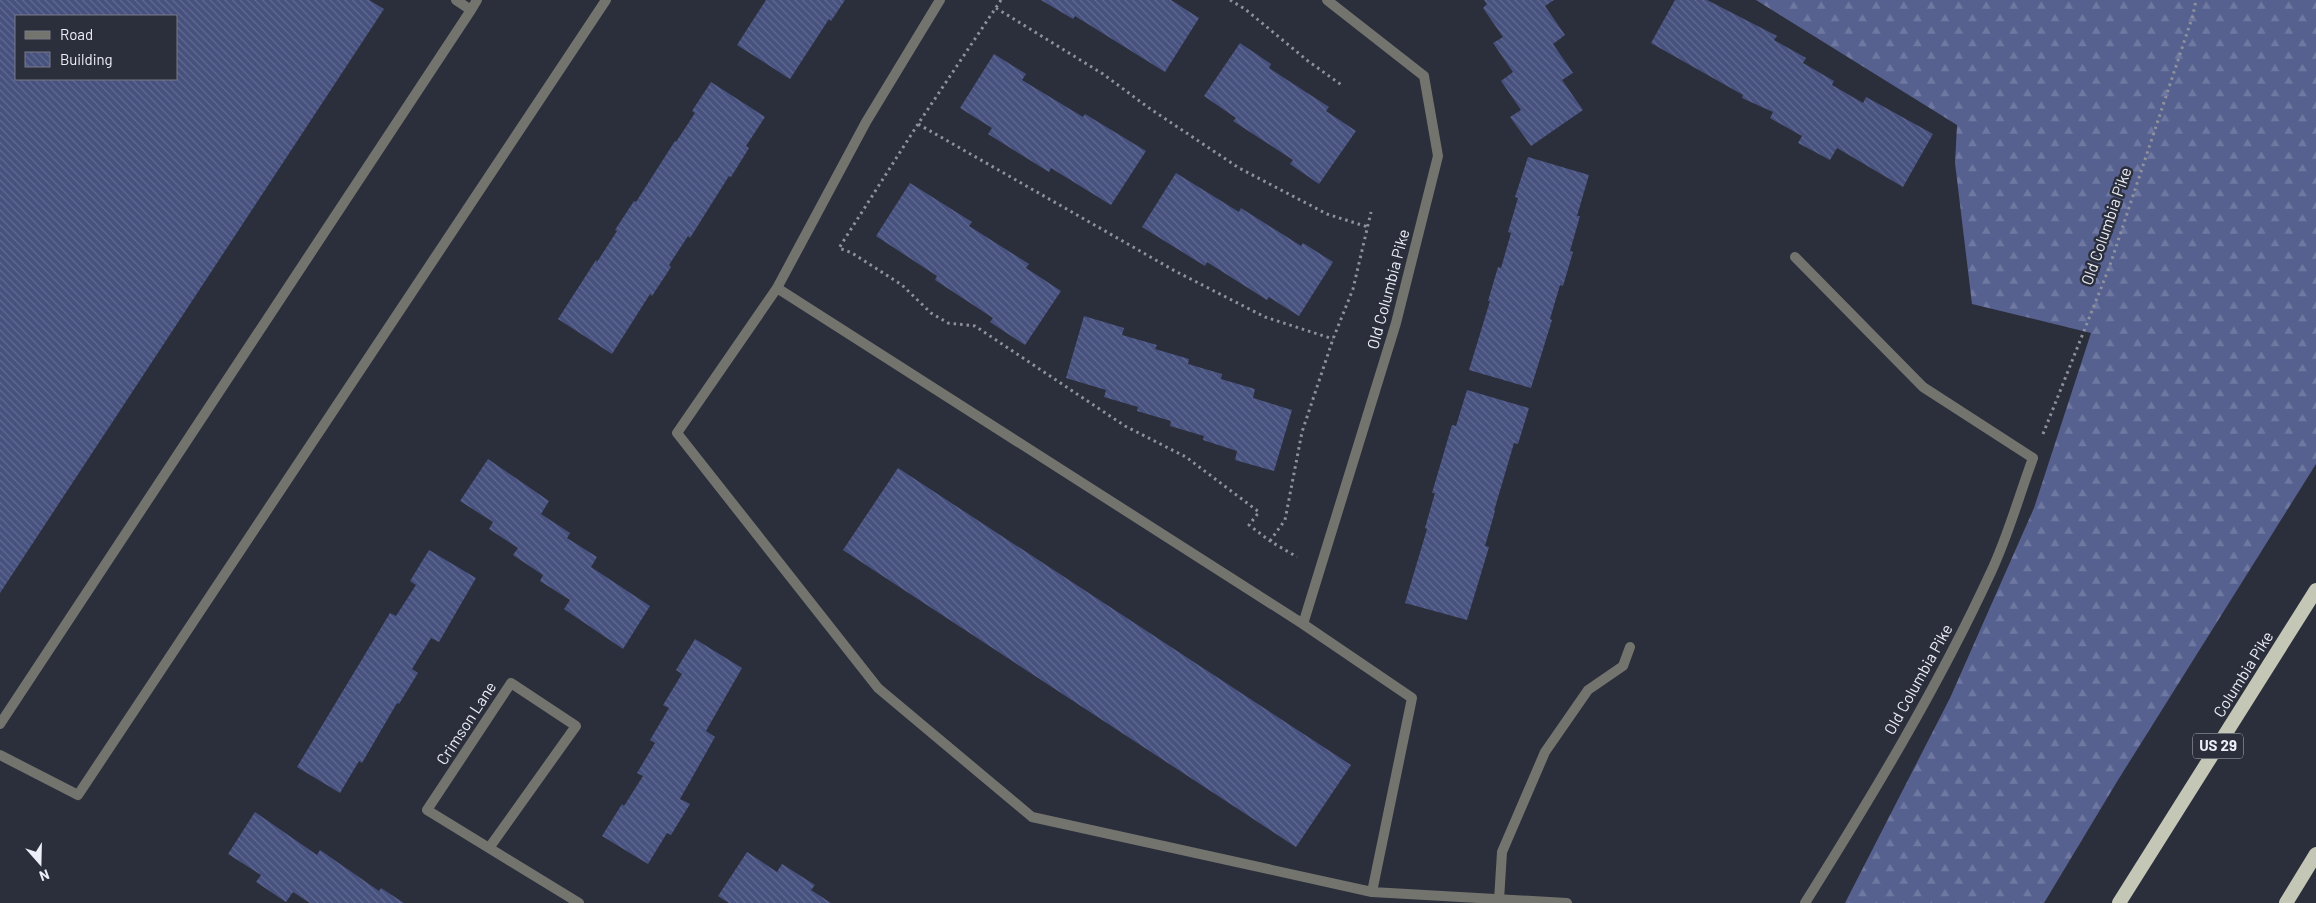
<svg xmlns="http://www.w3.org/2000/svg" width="2316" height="903" font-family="Barlow,sans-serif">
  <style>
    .forest { fill: url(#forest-firs) }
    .building { fill: url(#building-back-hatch); fill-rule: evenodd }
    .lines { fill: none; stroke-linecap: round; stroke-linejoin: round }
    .path { stroke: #8e919b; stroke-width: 3; stroke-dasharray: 2.5 4; stroke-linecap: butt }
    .service { stroke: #73746d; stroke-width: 10 }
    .minor { stroke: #73746d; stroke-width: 10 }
    .trunk { stroke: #c4c6b6; stroke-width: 14 }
    .labels { text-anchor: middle; stroke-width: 5; stroke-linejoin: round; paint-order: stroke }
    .shield { fill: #2b2e3b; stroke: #b2b5bf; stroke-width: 1 }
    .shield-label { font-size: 15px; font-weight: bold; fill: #eceff7 }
    .street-label { font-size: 16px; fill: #eceff7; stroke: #2b2e3b }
  </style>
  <defs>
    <pattern id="forest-firs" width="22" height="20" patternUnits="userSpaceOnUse" patternTransform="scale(1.25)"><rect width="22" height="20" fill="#56618f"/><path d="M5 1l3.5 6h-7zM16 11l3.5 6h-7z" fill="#6e78a0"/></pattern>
    <pattern id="building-back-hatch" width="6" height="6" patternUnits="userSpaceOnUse" patternTransform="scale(1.25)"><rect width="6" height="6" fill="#47517e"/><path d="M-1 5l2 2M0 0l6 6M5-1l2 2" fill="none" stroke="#626a91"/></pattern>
  </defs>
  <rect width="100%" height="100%" fill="#2b2e3b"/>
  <path class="forest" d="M1756,0h560v464l-198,316 -74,123h-199l105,-205 84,-190 57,-175 -119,-29 -17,-141 2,-38z"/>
  <path class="building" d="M0,0h369l15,9 -384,584zM16,16h160v63h-160z
    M766,0h79l-14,21 -2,-2 -39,60 -53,-34z
    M1041,0h130l28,18 -34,54 -90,-56 -2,3z
    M1484,0h70l-9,6 20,29 -12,9 20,29 -11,7 21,30 -52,36 -21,-29 11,-7 -20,-29 12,-9 -20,-29 10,-6 -20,-29 4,-4z
    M1675,0h32l70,36 -3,4 32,18 -3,5 31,18 -2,4 31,18 3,-6 67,37 -30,53 -66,-39 -7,12 -32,-17 4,-7 -32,-18 3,-6 -31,-14 1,-3 -92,-52z
    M1240,43l31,21 -2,4 60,39 -3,4 30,20 -37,53 -29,-20 3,-4 -60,-39 3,-3 -32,-22z
    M994,54l32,20 -4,6 61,37 2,-3 61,37 -35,54 -60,-37 -2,4 -61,-38 4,-6 -32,-20z
    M711,82l54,35 -19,29 3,2 -18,29 -2,-1 -39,62 -2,-2 -19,29 2,2 -19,29 -2,-2 -38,60 -54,-35 38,-59 1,2 20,-31 -2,-1 19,-29 2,1 39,-61 1,1 19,-29 -3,-2z
    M1528,157l61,18 -12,41h3l-10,35 3,1 -10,34 -3,-1 -10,34 2,1 -21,68 -62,-18 21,-69h-2l10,-34 3,1 10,-35 -3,-1 10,-34 -3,-1z
    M1176,173l63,39 2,-4 60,38 2,-3 30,19 -34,54 -30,-19 -2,3 -60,-38 -2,4 -63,-39z
    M910,183l62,39 -3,4 60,38 -3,4 35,23 -36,54 -35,-23 3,-4 -58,-38 2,-4 -61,-40z
    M1084,316l40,12 -2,7 35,10 -2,4 34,10 -1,5 34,10 -1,5 34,10 -2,9 39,12 -18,61 -39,-11 2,-9 -34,-11 1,-4 -34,-10 1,-5 -34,-10 1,-4 -34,-10 2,-7 -40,-12z
    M1467,390l62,18 -11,36 -4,-1 -20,68h1l-10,35 4,1 -22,73 -62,-17 22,-74 -2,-1 10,-35h-3l20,-68 4,1z
    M488,459l61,42 -8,13 29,19 -3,5 30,19 -6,10 59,39 -27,43 -59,-40 6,-9 -30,-19 3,-6 -30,-20 5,-7 -29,-19 4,-7 -33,-21z
    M898,468l453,297 -55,82 -453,-297z
    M429,550l47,28 -37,64 -8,-4 -19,31 6,4 -19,31 -2,-1 -35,60 -3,-2 -19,32 -43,-26 93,-154 6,3 20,-31 -6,-4z
    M695,639l47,29 -36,63 9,6 -35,62 10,5 -19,31 -4,-2 -19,31 -46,-28 20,-32 2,2 19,-30 -6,-3 18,-30 -5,-3 19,-32 -6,-3 19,-31 -6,-4z
    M255,812l62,43 3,-5 59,41 2,-3 23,15h-94l-17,-11 -7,10 -30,-20 5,-7 -33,-21z
    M747,852l30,20 5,-8 33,21 -4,5 20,13h-102l-11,-7z"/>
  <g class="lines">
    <path class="path" d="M1001,0l-83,124 257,147 90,46 68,22
      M1230,0l15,9 63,52 35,25
      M996,8l107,66 46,34 90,60 88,46 41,13
      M918,124l-79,124 13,5 50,32 29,28 17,10 27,3 150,100 61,31 73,55 -10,13 21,16 27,16
      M2043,434l66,-166 84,-253 3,-15
      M1270,541l15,-21 17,-88 31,-93 20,-50 18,-77"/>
    <path class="service" d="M456,0l15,10 6,-10
      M0,724l471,-714
      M0,755l78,40 528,-795
      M1499,900l3,-48 43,-100 43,-62 35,-24 7,-19"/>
    <path class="minor" d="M940,0l-74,122 -89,166 -100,145 201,255 154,129 340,75 195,11
      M1795,257l128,130 110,71c-14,38 -25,78 -42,114 -53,115 -119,224 -186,331
      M777,288l526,336 109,74 -40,194
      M1303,624l93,-301 42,-167 -14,-80 -97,-76
      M489,848l87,-122 -65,-43 -84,127 152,93"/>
    <path class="trunk" d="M2119,903l197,-313
      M2286,903l30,-49"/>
  </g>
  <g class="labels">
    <rect class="shield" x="2193" y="733.5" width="50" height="25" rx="4"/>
    <g class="shield-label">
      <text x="2218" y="751">US 29</text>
    </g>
    <g class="street-label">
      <text transform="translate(2106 226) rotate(-71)" y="6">Old Columbia Pike</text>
      <text transform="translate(1388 289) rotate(-75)" y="6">Old Columbia Pike</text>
      <text transform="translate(2243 674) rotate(-58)" y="6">Columbia Pike</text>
      <text transform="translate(1918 679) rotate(-61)" y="6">Old Columbia Pike</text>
      <text transform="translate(466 723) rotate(-57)" y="6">Crimson Lane</text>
    </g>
  </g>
  <rect x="15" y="15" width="162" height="65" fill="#2b2e3b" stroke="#787b86"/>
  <rect x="25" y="31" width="25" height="8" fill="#73746d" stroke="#787b86"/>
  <text x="60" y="40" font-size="15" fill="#eceff7">Road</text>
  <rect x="25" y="52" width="25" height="15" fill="url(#building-back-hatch)" stroke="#787b86"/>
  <text x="60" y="65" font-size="15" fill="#eceff7">Building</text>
  <g transform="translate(40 863) rotate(160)" stroke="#2b2e3b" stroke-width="4" paint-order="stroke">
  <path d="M0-4L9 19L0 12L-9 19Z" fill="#eceff7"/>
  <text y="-8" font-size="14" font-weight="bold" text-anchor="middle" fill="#eceff7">N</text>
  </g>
</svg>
